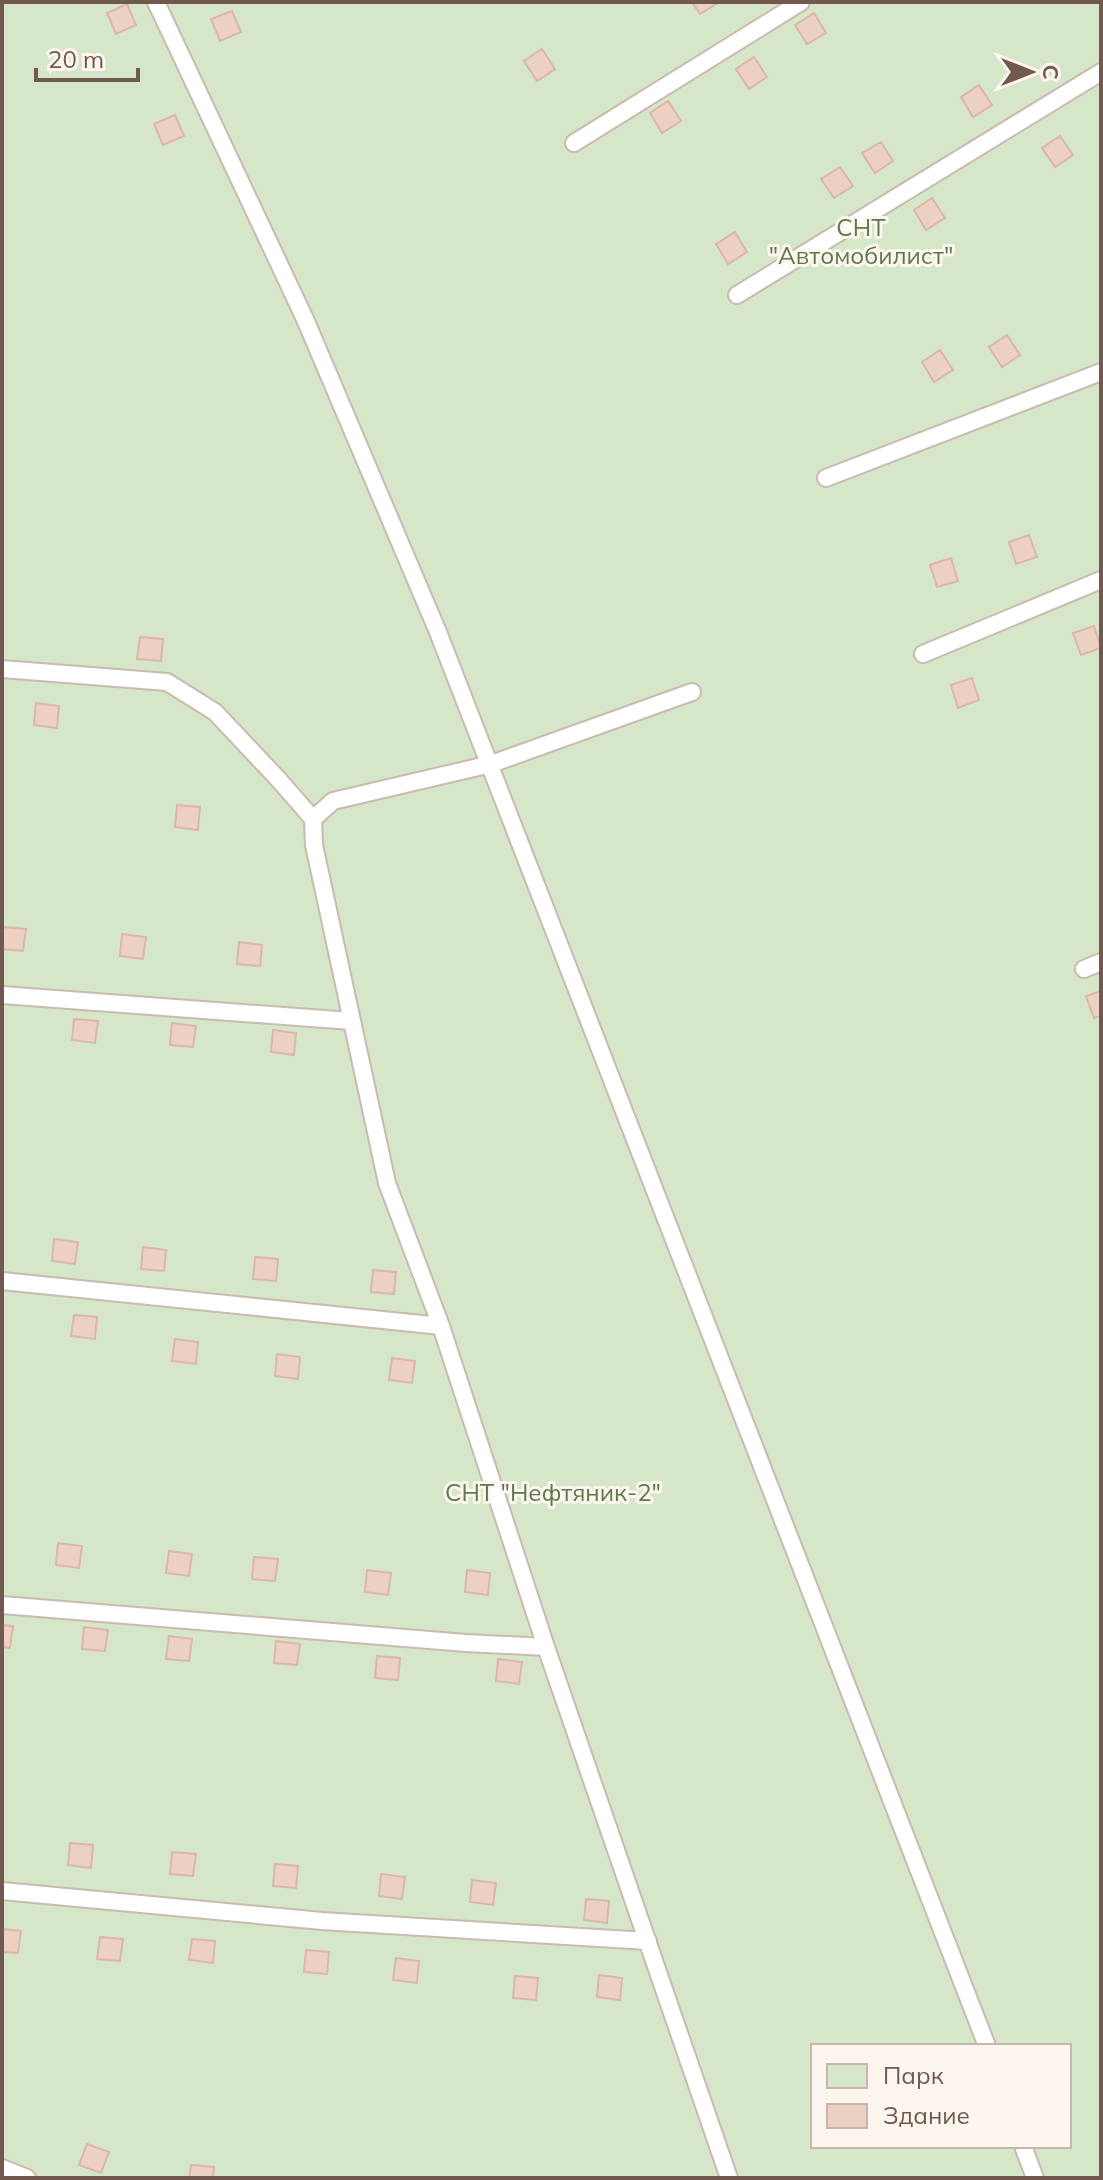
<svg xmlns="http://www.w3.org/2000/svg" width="1103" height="2180" font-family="Mulish,sans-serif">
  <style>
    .green { fill: #d6e6c8; fill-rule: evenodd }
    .building { fill: #ecd1c3; stroke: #dcb7a6; stroke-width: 2 }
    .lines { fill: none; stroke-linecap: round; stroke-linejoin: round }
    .lane-casing { stroke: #cbbaaf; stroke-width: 20 }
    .lane { stroke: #fff; stroke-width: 16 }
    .labels { text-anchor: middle; stroke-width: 6; stroke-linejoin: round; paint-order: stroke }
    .park-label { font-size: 24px; fill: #5c7a4c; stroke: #fdf6ee }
  </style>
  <rect width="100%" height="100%" fill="#faf2e8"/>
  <path class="green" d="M2,2h1099v2176h-1099zM813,2046h256v100h-256z"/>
  <path class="building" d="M692,2h27l-19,12z
    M127,4l9,21 -20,9 -9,-21z
    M232,11l9,21 -21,9 -9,-22z
    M814,13l12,20 -19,11 -12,-19z
    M542,49l13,20 -18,12 -13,-20z
    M754,57l13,20 -18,12 -13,-20z
    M979,85l13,20 -19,12 -12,-20z
    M668,101l13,20 -19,12 -12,-20z
    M175,115l9,21 -21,9 -9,-21z
    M1060,136l13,19 -18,12 -13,-19z
    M881,142l12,19 -18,12 -13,-20z
    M840,167l13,19 -19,12 -13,-19z
    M932,198l13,20 -19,12 -12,-20z
    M735,232l12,20 -19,12 -12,-20z
    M1007,335l13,20 -18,12 -13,-20z
    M940,350l13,20 -19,12 -12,-20z
    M1029,535l8,22 -21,7 -7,-22z
    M951,558l7,23 -21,6 -7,-22z
    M1094,626l7,22 -20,7 -8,-22z
    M140,637l23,2 -2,22 -24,-2z
    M972,678l7,22 -21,8 -7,-23z
    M36,703l23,3 -2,22 -23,-3z
    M177,805l23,2 -2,23 -23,-3z
    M2,927l24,2 -3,22 -21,-2z
    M122,934l24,3 -3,22 -23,-3z
    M239,942l23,3 -2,21 -23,-2z
    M1101,991v25l-7,2 -8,-22z
    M74,1019l24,2 -3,22 -23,-3z
    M172,1023l24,3 -3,21 -23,-2z
    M273,1030l23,3 -2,22 -23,-3z
    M54,1239l24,3 -3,22 -23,-3z
    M143,1247l23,3 -2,21 -23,-2z
    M255,1257l23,2 -2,22 -23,-2z
    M373,1270l23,2 -2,22 -23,-2z
    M74,1315l23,2 -2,22 -24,-3z
    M175,1339l23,3 -2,22 -24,-3z
    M277,1354l23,3 -2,22 -23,-3z
    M392,1358l23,3 -3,22 -23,-3z
    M58,1543l24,3 -3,22 -23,-3z
    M169,1551l23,3 -3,22 -23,-3z
    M254,1557l24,2 -3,22 -23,-2z
    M367,1570l24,3 -3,22 -23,-3z
    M467,1570l23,3 -2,22 -23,-3z
    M2,1625l11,1 -3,22 -8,-1z
    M84,1627l24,3 -3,21 -23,-2z
    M169,1636l23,3 -3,22 -23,-2z
    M276,1641l24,3 -3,21 -23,-2z
    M377,1656l23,2 -2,22 -23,-2z
    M498,1659l24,3 -3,22 -23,-3z
    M70,1843l23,2 -2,23 -23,-3z
    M172,1852l24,2 -3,22 -23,-2z
    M275,1864l23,2 -2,22 -23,-2z
    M381,1874l24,3 -3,22 -23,-3z
    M472,1880l24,3 -3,22 -23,-3z
    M586,1899l23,2 -2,22 -23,-3z
    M2,1929l19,2 -3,22 -16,-1z
    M100,1937l23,2 -3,22 -23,-2z
    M192,1939l23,2 -2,22 -24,-3z
    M306,1950l23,2 -2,22 -23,-2z
    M396,1958l23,3 -2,22 -24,-3z
    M599,1975l23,3 -2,22 -23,-3z
    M515,1976l23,2 -2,22 -23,-2z
    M87,2144l22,8 -8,21 -22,-8z
    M191,2165l23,2 -1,11h-24z"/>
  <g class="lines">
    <g class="lane-casing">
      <path id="lane" d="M156,2l149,317 133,313 549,1414
        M574,143l227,-141
        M737,295l364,-223
        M826,478l275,-106
        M923,654l178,-74
        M2,669l165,13 48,30 64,68 34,39 1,26 73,338 54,143 105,321 183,531
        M313,819l20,-18 158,-37 201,-72
        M1084,969l17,-7
        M2,995l349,26
        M2,1281l439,45
        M2,1605l464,38 80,4
        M2,1891l320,30 326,20
        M1023,2146l12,32
        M2,2168l25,10"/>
    </g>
    <use href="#lane" class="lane"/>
  </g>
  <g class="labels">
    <g class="park-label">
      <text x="861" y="236">СНТ<tspan x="861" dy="28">"Автомобилист"</tspan></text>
      <text x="553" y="1501">СНТ "Нефтяник-2"</text>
    </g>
  </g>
  <rect width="1103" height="2180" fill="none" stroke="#71594f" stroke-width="8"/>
  <rect x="811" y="2044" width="260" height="104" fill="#fdf6ee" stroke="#c5b7ae" stroke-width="2"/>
  <rect x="827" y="2064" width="40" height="24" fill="#d6e6c8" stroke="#c5b7ae" stroke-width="2"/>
  <text x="883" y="2084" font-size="24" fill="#71594f">Парк</text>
  <rect x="827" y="2104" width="40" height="24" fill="#ecd1c3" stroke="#c5b7ae" stroke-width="2"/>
  <text x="883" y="2124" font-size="24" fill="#71594f">Здание</text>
  <g transform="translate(1031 72) rotate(90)" stroke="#fdf6ee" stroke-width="6" paint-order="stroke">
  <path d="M0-6L14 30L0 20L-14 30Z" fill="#71594f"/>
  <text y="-12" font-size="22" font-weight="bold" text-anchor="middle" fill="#71594f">С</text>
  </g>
  <path d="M36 68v12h102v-12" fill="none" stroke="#71594f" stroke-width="4"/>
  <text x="48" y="68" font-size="24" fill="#71594f" stroke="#fdf6ee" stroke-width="6" paint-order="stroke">20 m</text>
</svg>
